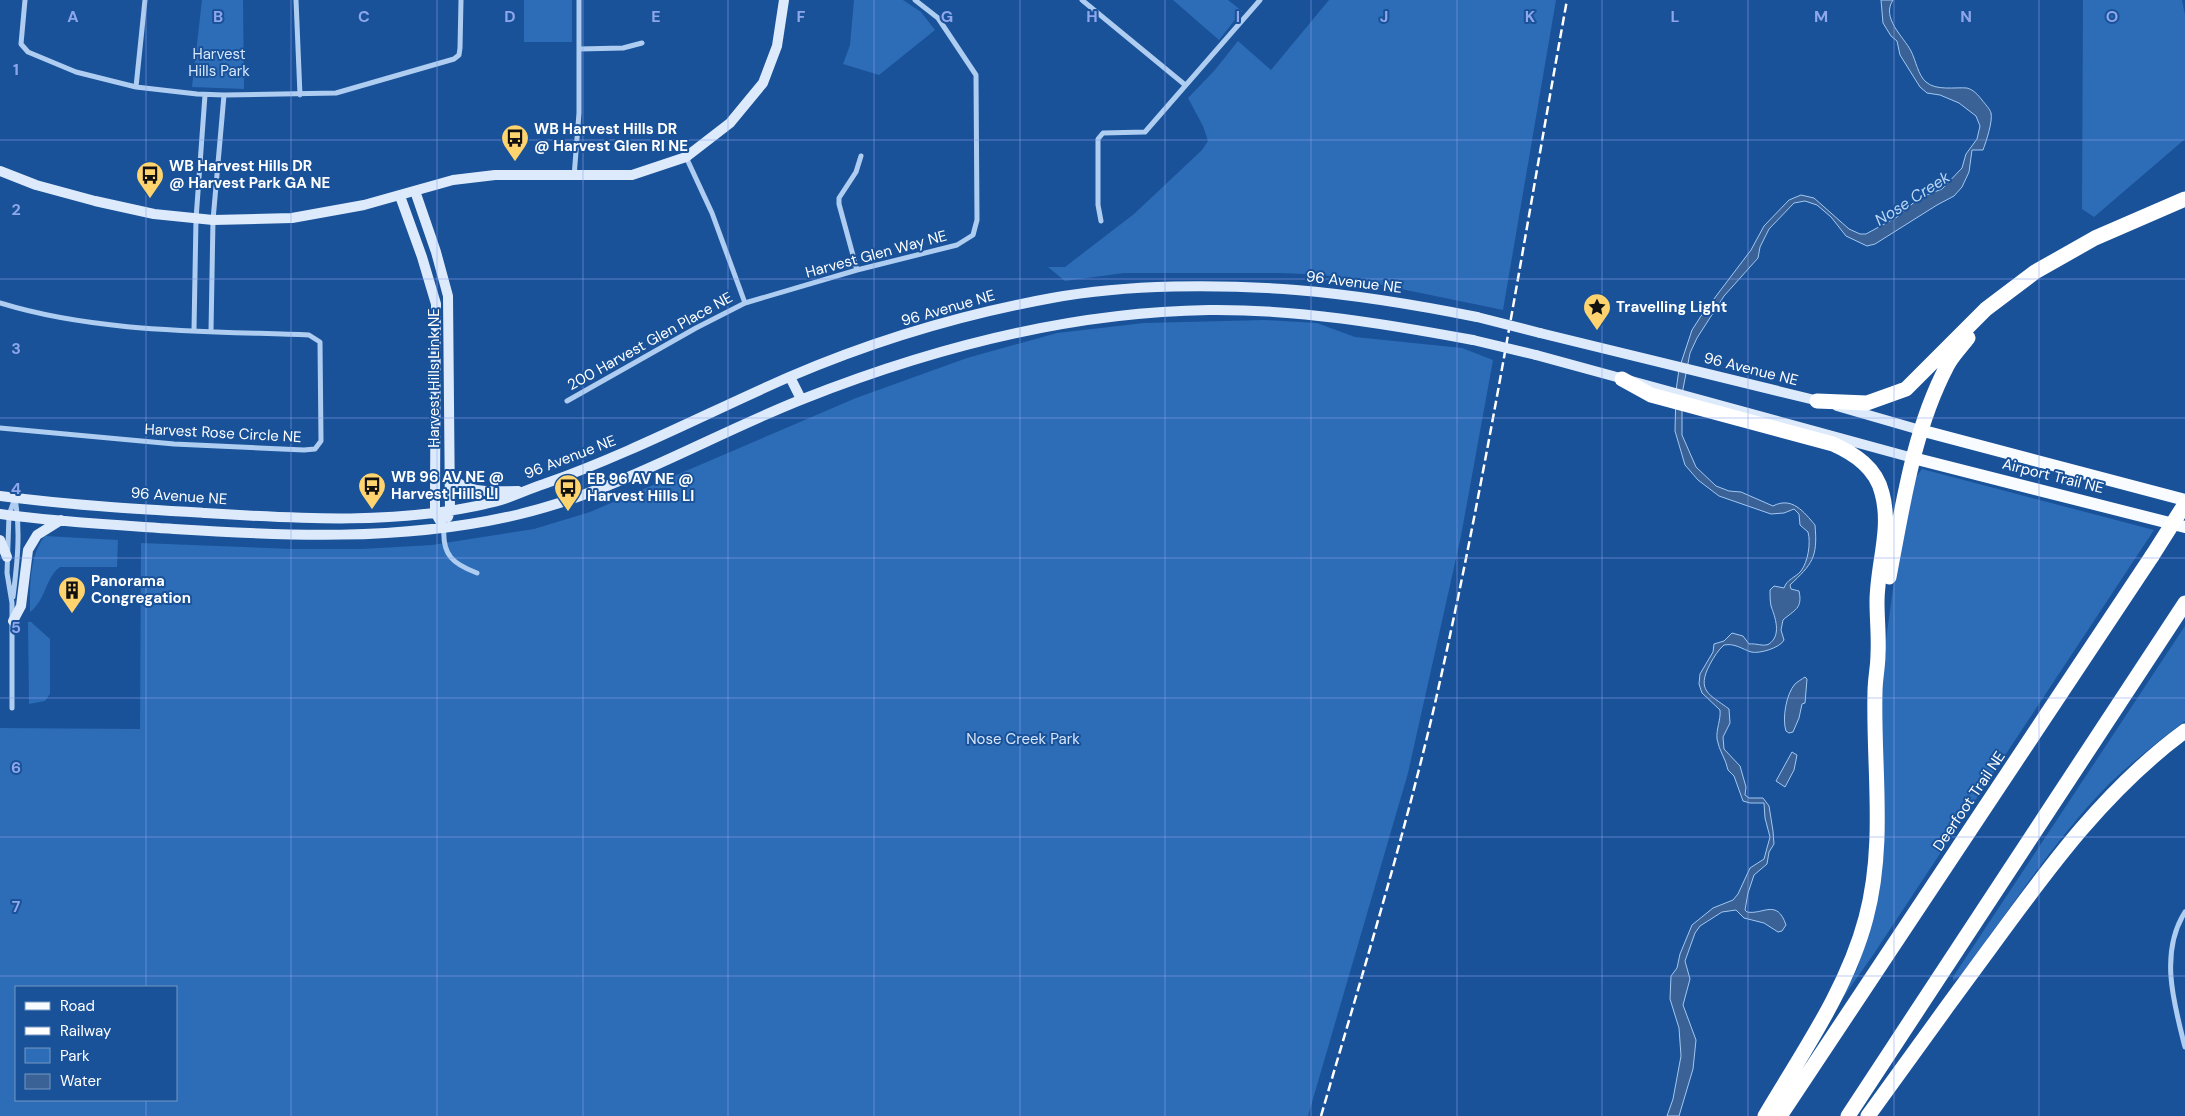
<svg xmlns="http://www.w3.org/2000/svg" width="2185" height="1116" font-family="'DM Sans',sans-serif">
  <style>
    .green { fill: #2d6cb6; fill-rule: evenodd }
    .water { fill: #3a6296; stroke: #a1c8f3 }
    .lines { fill: none; stroke-linecap: round; stroke-linejoin: round }
    .street { stroke: #aecdf1; stroke-width: 5 }
    .secondary { stroke: #ddeafc; stroke-width: 10 }
    .primary { stroke: #f8fbff; stroke-width: 12 }
    .highway { stroke: #fff; stroke-width: 15 }
    .rail { stroke: #fff; stroke-width: 2.5; stroke-dasharray: 9 4; stroke-linecap: butt }
    .secondary-bridge { stroke: #ddeafc; stroke-width: 10 }
    .highway-bridge { stroke: #fff; stroke-width: 15 }
    .grid { fill: none; stroke: #8ea6ec; stroke-width: 1; stroke-opacity: 0.55 }
    .labels { text-anchor: middle; stroke-width: 4; stroke-linejoin: round; paint-order: stroke }
    .park-label { font-size: 15px; fill: #d6e7fc; stroke: #195299 }
    .poi-label { font-size: 15px; font-weight: bold; fill: #fff; stroke: #195299; text-anchor: start }
    .street-label { font-size: 15px; fill: #fff; stroke: #195299 }
    .water-label { font-size: 16px; font-style: italic; fill: #bbd7f7; stroke: #195299 }
    .grid-label { font-size: 16px; text-anchor: middle; font-weight: bold; fill: #8ea6ec; stroke: #195299; stroke-width: 4; stroke-linejoin: round; paint-order: stroke }
  </style>
  <rect width="100%" height="100%" fill="#195299"/>
  <path class="green" d="M202,0h41l1,89 -52,-2z
    M524,0h48v42h-48z
    M854,0h49l18,12 14,18 -56,45 -36,-11 7,-19z
    M1173,0h55l14,11 -23,29z
    M1329,0h227l-53,310 -126,-26 -53,-9 -43,-2h-157l-59,8 -17,-14h17l69,-53 68,-64 6,-9 -5,-15 -15,-28 26,-27 24,-30 33,29z
    M2083,0h99l3,15v124l-91,78 -12,-8z
    M1264,320l53,3 38,14 107,11 31,12 -32,176 -53,237 -100,343h-1308v-388l140,1 1,-186 151,6h70l70,-4 102,-16 56,-17 266,-114 111,-40 90,-25 87,-10zM16,987h160v113h-160z
    M1922,469l232,61 -281,425 -31,44 15,-30 15,-47 11,-261 10,-72 18,-92 5,-20z
    M45,536l73,4 -1,27h-57c-15,11 -14,33 -30,45 0,-25 -1,-57 15,-76z
    M28,622h3l19,17v55l-5,7 -16,3z
    M2185,626v95c-26,20 -52,40 -76,63 -57,58 -100,128 -149,192l-7,5v-4z"/>
  <path class="water" d="M1881,0h12c-12,18 10,36 18,51 5,10 7,24 15,31 10,9 29,5 41,6 7,2 11,7 15,12 3,4 8,9 9,13 2,8 -5,29 -8,37h-11l-3,22 -7,15 -8,9 -17,9 -62,39 -8,2 -21,-10 -15,-19 -14,-12 -12,-4 -11,2 -25,26 -9,18 -2,11 -34,38 -27,42 -7,15 -8,41v41l14,32 20,19 13,5 12,1 32,14c19,-10 31,6 42,19 3,33 -3,39 -25,60l1,4 8,2c4,18 -5,19 -16,29l-2,10 3,10c-4,8 -25,14 -33,12 -9,-3 -16,-9 -27,-7 -6,5 -10,12 -14,19 -14,27 -1,30 19,45l1,14 -7,14 1,12 16,17 6,21 -1,8 4,3h14l6,8 4,25 1,13 -5,8 -2,12 -13,11 -6,18 -3,17 2,2c16,3 30,-14 39,13l-4,6 -4,1 -14,-9 -20,-5 -8,-8 -14,2 -22,14 -5,7 -10,28 5,18 -7,26 13,35 -3,29 -14,47h-12l6,-17 8,-43 -2,-28 -9,-29 1,-23 6,-8 3,-14 12,-29 21,-17 20,-8 5,-6 12,-26 14,-9 6,-22 -5,-19 -1,-15h-14l-7,-2 -9,-25 -6,-6c-2,-11 -9,-19 -11,-31 -1,-10 4,-19 3,-29l-18,-17 -3,-9 1,-10 13,-22 1,-8 10,-3 8,-8 11,3 6,8c7,-1 15,3 20,0 13,-9 6,-27 2,-38 -1,-5 -1,-11 -1,-16l4,-4 10,2c3,-9 11,-10 17,-17 7,-9 10,-28 7,-39l-8,-7 -1,-11 -5,-5 -10,4 -13,1 -52,-18 -21,-16 -13,-15 -10,-34 1,-40 3,-22 13,-39 9,-14 50,-66 13,-24 25,-26 12,-5 13,3 35,31 11,5h6l31,-17 22,-19 23,-9 20,-21 4,-14 11,-15 3,-13 -4,-10 -17,-13 -19,-8 -13,-2 -7,-6 -20,-32 -3,-14 -6,-5 -8,-13z
    M1805,677l2,2 -2,24 -3,1 -3,14 -6,14 -4,1 -3,-2c-4,-12 0,-37 9,-47 2,-2 7,-5 10,-7z
    M1792,752l5,3 -3,15 -9,17 -9,-6z"/>
  <g class="lines">
    <path class="street" d="M25,0l-4,44 7,8 48,20 60,15 61,7 27,1 112,-2 118,-34 5,-4 1,-7 1,-48
      M296,0l4,95
      M1082,0l102,84
      M579,49l44,-1 19,-5
      M136,87l9,-87
      M686,157l26,56 33,90 112,-33 100,-25 16,-10 4,-15 -1,-145 -38,-57 -23,-18
      M574,177l5,-64v-113
      M1101,221l-3,-16v-66l5,-6 42,-1 115,-132
      M857,270l-18,-66v-6l17,-26 5,-16
      M0,303c97,30 207,28 309,32l11,7 1,99 -6,8 -11,1 -130,-6 -174,-16
      M194,330l2,-111 9,-124
      M211,331l2,-111 11,-125
      M567,401l129,-73 49,-25
      M444,528c-2,27 9,36 33,45
      M13,597c4,-32 8,-66 2,-98
      M12,708v-105l-5,-30 2,-58 6,-17
      M2185,912c-26,41 -11,92 0,135"/>
    <path class="secondary" d="M0,171l36,14 59,16 59,13 59,6 79,-2 72,-13 89,-25 42,-5h137l54,-18 44,-34 33,-40 14,-37 7,-46
      M415,191l21,61 12,44 2,215 -2,6
      M400,196l22,61 14,47 -1,193v15l9,16
      M1540,333l283,69
      M1536,355l377,103
      M790,377l11,22
      M1837,406l83,24
      M450,476c17,19 44,15 68,15
      M0,496c68,9 137,13 205,17 95,6 196,12 289,-11 17,-4 34,-13 50,-18 85,-30 163,-71 245,-107 84,-36 174,-63 263,-79 76,-14 167,-14 244,-8 61,5 121,15 181,27
      M0,514c57,8 116,11 174,15 110,7 224,12 333,-12 105,-22 197,-79 296,-118 129,-51 266,-87 406,-89 89,-1 177,14 264,30
      M0,540l7,17
      M13,621l8,-15 7,-56 9,-15 24,-15"/>
    <path class="primary" d="M1920,430l265,70
      M1913,458l272,69"/>
    <path class="highway" d="M1622,379l29,16 182,49c22,10 43,24 49,49 10,36 -5,72 -5,109 0,17 2,35 1,52 0,13 -3,25 -3,38 -2,75 11,151 -9,226 -19,72 -64,135 -101,198
      M1817,401l50,2 39,-14 80,-80 49,-37 60,-34 90,-39
      M1889,577c14,-72 24,-146 58,-211 5,-10 14,-19 21,-28
      M1780,1116l372,-560
      M1848,1116l337,-513
      M1868,1116c41,-57 83,-115 125,-172 57,-78 113,-155 192,-213"/>
    <path class="rail" d="M1321,1116c39,-134 80,-268 112,-404 54,-235 91,-475 134,-712"/>
    <path class="secondary-bridge" d="M1477,317l63,16
      M1473,340l63,15"/>
    <path class="highway-bridge" d="M2152,556l33,-52"/>
  </g>
  <path class="grid" d="M146,0v987M291,0v1116M437,0v1116M583,0v1116M728,0v1116M874,0v1116M1020,0v1116M1165,0v1116M1311,0v1116M1457,0v1116M1602,0v1116M1748,0v1116M1894,0v1116M2039,0v1116M0,140h2185M0,279h2185M0,418h2185M0,558h2185M0,698h2185M0,837h2185M0,976h2185M146,1100v16"/>
  <defs>
    <g id="bus-pin" transform="scale(1.4375)"><path d="M0 17L-7.5 6A9.5 9.5 0 1 1 7.5 6Z" fill="#ffd46e" stroke="#195299"/><path d="M-5-6H5V4H4V6H2V4H-2V6H-4V4H-5ZM-3.5-4V0h7V-4ZM-3.5 1.2v1.5H-2V1.2ZM2 1.2v1.5H3.5V1.2Z" fill="#111"/></g>
    <g id="sight-pin" transform="scale(1.4375)"><path d="M0 17L-7.5 6A9.5 9.5 0 1 1 7.5 6Z" fill="#ffd46e" stroke="#195299"/><path d="M0-6L1.8-2.2L6-1.7L2.9 1.2L3.7 5.4L0 3.3L-3.7 5.4L-2.9 1.2L-6-1.7L-1.8-2.2Z" fill="#111"/></g>
    <g id="building-pin" transform="scale(1.4375)"><path d="M0 17L-7.5 6A9.5 9.5 0 1 1 7.5 6Z" fill="#ffd46e" stroke="#195299"/><path d="M-4-6H4V6H1V3H-1V6H-4ZM-2.5-4.3h1.7v1.8h-1.7ZM.8-4.3h1.7v1.8H.8ZM-2.5-1h1.7V.8h-1.7ZM.8-1h1.7V.8H.8Z" fill="#111"/></g>
  </defs>
  <g fill-rule="evenodd">
    <use href="#bus-pin" x="515" y="138"/>
    <use href="#bus-pin" x="150" y="175"/>
    <use href="#sight-pin" x="1597" y="307"/>
    <use href="#bus-pin" x="372" y="486"/>
    <use href="#bus-pin" x="568" y="488"/>
    <use href="#building-pin" x="72" y="590"/>
  </g>
  <g class="labels">
    <g class="park-label">
      <text x="219" y="59">Harvest<tspan x="219" dy="17">Hills Park</tspan></text>
      <text x="1023" y="744">Nose Creek Park</text>
    </g>
    <g class="poi-label">
      <text x="534" y="134">WB Harvest Hills DR<tspan x="534" dy="17">@ Harvest Glen RI NE</tspan></text>
      <text x="169" y="171">WB Harvest Hills DR<tspan x="169" dy="17">@ Harvest Park GA NE</tspan></text>
      <text x="1616" y="312">Travelling Light</text>
      <text x="391" y="482">WB 96 AV NE @<tspan x="391" dy="17">Harvest Hills LI</tspan></text>
      <text x="587" y="484">EB 96 AV NE @<tspan x="587" dy="17">Harvest Hills LI</tspan></text>
      <text x="91" y="586">Panorama<tspan x="91" dy="17">Congregation</tspan></text>
    </g>
    <g class="street-label">
      <text transform="translate(876 254) rotate(-15)" y="5">Harvest Glen Way NE</text>
      <text transform="translate(1354 282) rotate(7)" y="5">96 Avenue NE</text>
      <text transform="translate(948 308) rotate(-16)" y="5">96 Avenue NE</text>
      <text transform="translate(650 341) rotate(-29)" y="5">200 Harvest Glen Place NE</text>
      <text transform="translate(1751 369) rotate(14)" y="5">96 Avenue NE</text>
      <text transform="translate(434 378) rotate(-90)" y="5">Harvest Hills Link NE</text>
      <text transform="translate(223 433) rotate(3)" y="5">Harvest Rose Circle NE</text>
      <text transform="translate(570 457) rotate(-21)" y="5">96 Avenue NE</text>
      <text transform="translate(2053 476) rotate(14)" y="5">Airport Trail NE</text>
      <text transform="translate(179 496) rotate(4)" y="5">96 Avenue NE</text>
      <text transform="translate(1969 801) rotate(-56)" y="5">Deerfoot Trail NE</text>
    </g>
    <g class="water-label">
      <text transform="translate(1912 198) rotate(-33)" y="6">Nose Creek</text>
    </g>
  </g>
  <g class="grid-label">
    <text x="73" y="22">A</text>
    <text x="218" y="22">B</text>
    <text x="364" y="22">C</text>
    <text x="510" y="22">D</text>
    <text x="656" y="22">E</text>
    <text x="801" y="22">F</text>
    <text x="947" y="22">G</text>
    <text x="1092" y="22">H</text>
    <text x="1238" y="22">I</text>
    <text x="1384" y="22">J</text>
    <text x="1530" y="22">K</text>
    <text x="1675" y="22">L</text>
    <text x="1821" y="22">M</text>
    <text x="1966" y="22">N</text>
    <text x="2112" y="22">O</text>
    <text x="16" y="75">1</text>
    <text x="16" y="215">2</text>
    <text x="16" y="354">3</text>
    <text x="16" y="494">4</text>
    <text x="16" y="633">5</text>
    <text x="16" y="773">6</text>
    <text x="16" y="912">7</text>
  </g>
  <rect x="15" y="986" width="162" height="115" fill="#195299" stroke="#7597c2"/>
  <rect x="25" y="1002" width="25" height="8" fill="#f8fbff" stroke="#7597c2"/>
  <text x="60" y="1011" font-size="15" fill="#ffffff">Road</text>
  <rect x="25" y="1027" width="25" height="8" fill="#ffffff" stroke="#7597c2"/>
  <text x="60" y="1036" font-size="15" fill="#ffffff">Railway</text>
  <rect x="25" y="1048" width="25" height="15" fill="#2d6cb6" stroke="#7597c2"/>
  <text x="60" y="1061" font-size="15" fill="#ffffff">Park</text>
  <rect x="25" y="1074" width="25" height="15" fill="#3a6296" stroke="#7597c2"/>
  <text x="60" y="1086" font-size="15" fill="#ffffff">Water</text>
</svg>
